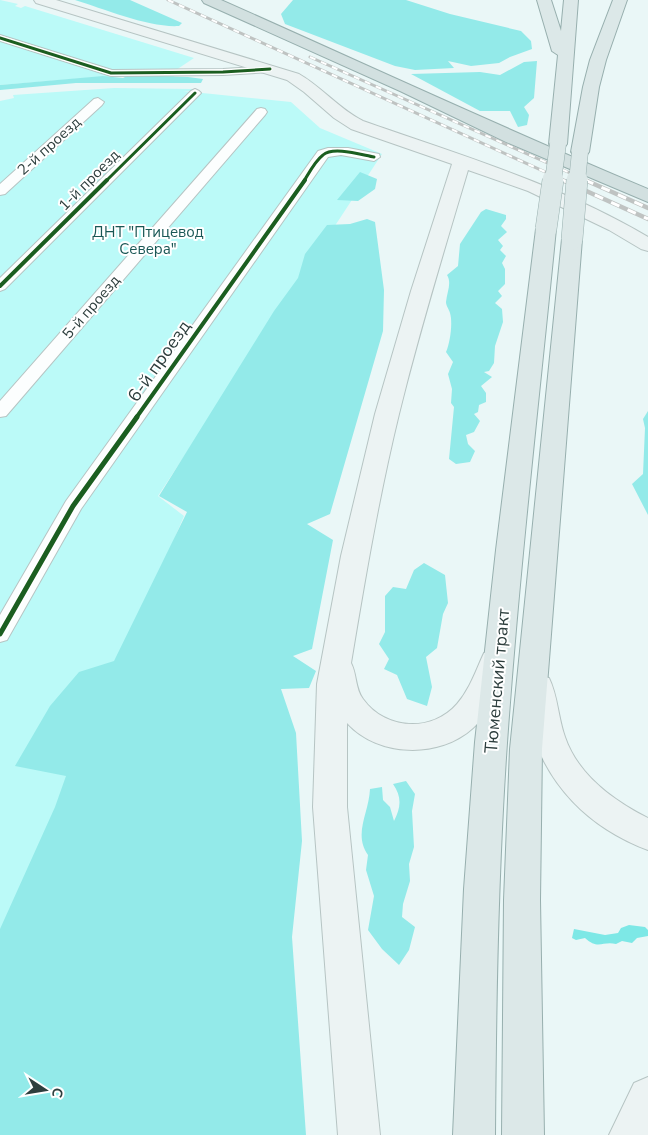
<svg xmlns="http://www.w3.org/2000/svg" width="648" height="1135" font-family="'Nunito Sans',sans-serif">
  <style>
    .green { fill: #bbfaf8 }
    .forest { fill: #93eae9 }
    .water { fill: #7de8e6 }
    .lines { fill: none; stroke-linecap: round; stroke-linejoin: round }
    .minor-casing { stroke: #b6c4c3; stroke-width: 2 }
    .secondary-casing { stroke: #b6c4c3; stroke-width: 2 }
    .primary-casing { stroke: #97afae; stroke-width: 2 }
    .trunk-casing { stroke: #97afae; stroke-width: 2 }
    .minor { fill: #fcfefe; fill-rule: evenodd }
    .secondary { fill: #ecf3f3; fill-rule: evenodd }
    .primary { fill: #dce8e8; fill-rule: evenodd }
    .trunk { fill: #d2e0e0; fill-rule: evenodd }
    .rail-far1-casing { stroke: #bfc3c2; stroke-width: 3 }
    .rail-casing { stroke: #bfc3c2; stroke-width: 4.5 }
    .rail-far1 { stroke: #fff; stroke-width: 2; stroke-dasharray: 6; stroke-linecap: butt }
    .rail { stroke: #fff; stroke-width: 3; stroke-dasharray: 9; stroke-linecap: butt }
    .primary-bridge-far1-casing { stroke: #97afae; stroke-width: 17; stroke-linecap: butt }
    .primary-bridge-casing { stroke: #97afae; stroke-width: 22; stroke-linecap: butt }
    .primary-bridge-far1 { stroke: #dce8e8; stroke-width: 16 }
    .primary-bridge { stroke: #dce8e8; stroke-width: 21 }
    .cycleway-far2-casing { stroke: #fff; stroke-width: 5 }
    .cycleway-far1-casing { stroke: #fff; stroke-width: 6 }
    .cycleway-casing { stroke: #fff; stroke-width: 8 }
    .cycleway-far2 { stroke: #1b5e20; stroke-width: 3 }
    .cycleway-far1 { stroke: #1b5e20; stroke-width: 4 }
    .cycleway { stroke: #1b5e20; stroke-width: 5 }
    .labels { text-anchor: middle; stroke-width: 4; stroke-linejoin: round; paint-order: stroke }
    .far-street-label { font-size: 15px; fill: #2d3e3d; stroke: #fff }
    .far-park-label { font-size: 15px; fill: #195755; stroke: #fff }
    .street-label { font-size: 18px; fill: #2d3e3d; stroke: #fff }
  </style>
  <rect width="100%" height="100%" fill="#eaf7f7"/>
  <path class="green" d="M0,0l18,4 -3,2 6,2 4,-2 169,52 -18,12 -2,7h-76l-98,8z
    M114,88l80,1v2h-11l108,11 29,26 62,26 -224,342 26,20 -184,432v-847l14,-3 -1,-3z"/>
  <path class="forest" d="M75,0h55l52,23 -3,3c-29,2 -75,-17 -104,-26z
    M293,0h113l44,14 71,17 10,10 1,8 -22,8 -11,6 -28,3 -23,-5 6,7 -39,2 -20,-4 -110,-42 -4,-10z
    M537,61l-3,37 -10,9 5,8 -2,10 -9,2 -8,-16h-30l-69,-37 69,-2 20,3 24,-13z
    M129,75l59,2 15,2 -2,4h-125l-76,7v-5l103,-9 20,2z
    M360,172l17,7 -2,10 -17,12 -21,-1z
    M486,209l20,6v4l-5,7 6,6 -9,8 5,6 -3,4 6,6 -4,7 3,6v15l-7,7 4,5 -7,7 7,6 1,13 -8,24 -1,17 -5,8 -5,1 8,5 -11,9 5,7v9l-7,3 -1,7 -4,2 6,7 -6,11 -8,3 2,9 7,7 -5,11 -14,2 -7,-5 5,-52 -3,-4 1,-14 -4,-15 5,-12 -7,-10c4,-9 7,-29 4,-39 -1,-4 -4,-7 -4,-11 1,-10 6,-19 1,-27l11,-9 2,-22 21,-32z
    M367,219l8,3 9,68 -1,41 -53,183 -23,10 26,16 -21,109 -19,7 23,15 -7,17 -28,1 15,44 6,108 -10,96 14,198h-306v-206l55,-122 11,-31 -51,-10 35,-60 29,-34 35,-11 73,-149 -28,-16 115,-185 24,-33 7,-24 22,-29 23,-1z
    M648,411v104l-16,-31 11,-10 2,-46 -2,-9z
    M424,563l21,12 3,28 -5,11 -6,34 -11,9 6,30 -5,19 -20,-7 -10,-24 -13,-6 5,-10 -10,-15 6,-12v-36l8,-9 13,2 8,-19z
    M406,781l9,13 -3,17 2,36 -5,17 1,17 -7,23 -1,13 13,10 -6,23 -10,15 -17,-16 -14,-19 6,-34 -8,-26 2,-15c-15,-21 1,-42 2,-66l12,-2 1,13 7,7 4,14c7,-14 8,-24 -1,-37z"/>
  <path class="water" d="M629,925l16,2 3,3v6l-11,2 -5,5 -10,-2 -6,3c-14,-3 -18,6 -31,-6l-9,2 -4,-2 2,-9 31,6 13,-2 3,-5z"/>
  <g class="lines">
    <g class="minor-casing">
      <path id="minor" d="M0,35l112,35 111,-1 47,-3 6,3 -6,3 -47,3 -112,1 -111,-35z
        M195,89l4,2 2,2 -196,196 -5,2v-13l191,-187z
        M98,98l6,4 -2,3 -97,89 -5,1v-11l94,-85z
        M261,108l4,1 2,3 -2,3 -259,301 -6,1v-16l257,-292z
        M328,148h20l31,6 1,3 -6,4 -33,-6 -13,2 -247,352 -74,131 -7,2v-27l66,-114 252,-350z"/>
    </g>
    <g class="secondary-casing">
      <path id="secondary" d="M34,0h22l243,74c23,13 40,35 64,47 97,34 196,63 285,116v14l-7,-2 -32,-19 -81,-39 -60,-21c-24,81 -49,162 -69,244 -20,82 -34,165 -48,249 6,11 4,26 12,36 22,31 69,34 94,5 13,-15 19,-34 27,-51l11,-4 11,4 4,8c-9,23 -18,50 -37,67 -34,31 -95,29 -126,-5v84l33,328h-42l-25,-328 4,-123 24,-128 34,-142 36,-123 41,-127 -101,-35 -17,-11 -30,-26 -17,-12 -251,-77z
        M538,675l11,3c9,18 9,40 16,59 13,38 49,64 83,81v32c-59,-22 -102,-65 -119,-127 -4,-14 -9,-31 -2,-45z
        M648,1077v58h-39l25,-52z"/>
    </g>
    <g class="primary-casing">
      <path id="primary" d="M537,0h14l10,31 3,-31h14l-11,144 -3,4 -6,1 -6,-1 -3,-4 9,-89 -6,-4z
        M613,0h14l-21,60 -7,27 -10,65 -3,4 -6,1 -6,-1 -3,-4 12,-65 7,-27z
        M546,223l7,2 3,4c-17,171 -37,342 -49,514 -9,130 -11,261 -12,392h-42l11,-246 11,-147 21,-192 40,-321 3,-4z
        M572,233l7,2 3,4 -40,510 -2,151 4,235h-42l2,-235 6,-151 52,-510 3,-4z"/>
    </g>
    <g class="trunk-casing">
      <path id="trunk" d="M202,0h19c142,63 283,129 427,189v13l-142,-60 -106,-51 -196,-88z"/>
    </g>
    <use href="#minor" class="minor"/>
    <use href="#secondary" class="secondary"/>
    <use href="#primary" class="primary"/>
    <use href="#trunk" class="trunk"/>
    <g class="rail-far1-casing">
      <path id="rail-far1" d="M168,0l397,181
        M310,57l278,124"/>
    </g>
    <g class="rail-casing">
      <path id="rail" d="M562,180l86,39
        M585,180l63,28"/>
    </g>
    <use href="#rail-far1" class="rail-far1"/>
    <use href="#rail" class="rail"/>
    <g class="primary-bridge-far1-casing">
      <path id="primary-bridge-far1" d="M553,181l5,-37
        M577,181l3,-29"/>
    </g>
    <g class="primary-bridge-casing">
      <path id="primary-bridge" d="M546,229l7,-49
        M572,239l5,-59"/>
    </g>
    <use href="#primary-bridge-far1" class="primary-bridge-far1"/>
    <use href="#primary-bridge" class="primary-bridge"/>
    <g class="cycleway-far2-casing">
      <path id="cycleway-far2" d="M0,38l111,35 112,-1 47,-3
        M106,181l89,-88
        M304,181c5,-8 11,-20 19,-26 10,-9 39,0 51,2"/>
    </g>
    <g class="cycleway-far1-casing">
      <path id="cycleway-far1" d="M0,286l107,-106
        M136,418l169,-238"/>
    </g>
    <g class="cycleway-casing">
      <path id="cycleway" d="M0,634l73,-128 64,-89"/>
    </g>
    <use href="#cycleway-far2" class="cycleway-far2"/>
    <use href="#cycleway-far1" class="cycleway-far1"/>
    <use href="#cycleway" class="cycleway"/>
  </g>
  <g class="labels">
    <g class="far-street-label">
      <text transform="translate(49 146) rotate(-42)" y="5">2-й проезд</text>
      <text transform="translate(89 180) rotate(-45)" y="5">1-й проезд</text>
      <text transform="translate(91 307) rotate(-49)" y="5">5-й проезд</text>
    </g>
    <g class="far-park-label">
      <text x="148" y="237">ДНТ "Птицевод<tspan x="148" dy="17">Севера"</tspan></text>
    </g>
    <g class="street-label">
      <text transform="translate(159 361) rotate(-55)" y="6">6-й проезд</text>
      <text transform="translate(497 681) rotate(-85)" y="6">Тюменский тракт</text>
    </g>
  </g>
  <g transform="translate(45 1090) rotate(102)" stroke="#ffffff" stroke-width="4" paint-order="stroke">
  <path d="M0-4L9 19L0 12L-9 19Z" fill="#2d3e3d"/>
  <text y="-8" font-size="14" font-weight="bold" text-anchor="middle" fill="#2d3e3d">С</text>
  </g>
</svg>
